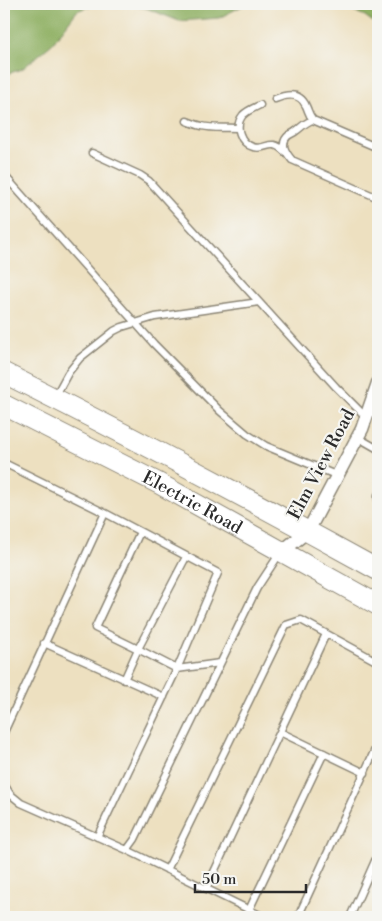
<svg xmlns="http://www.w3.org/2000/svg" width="382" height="921" font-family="'Libre Bodoni',serif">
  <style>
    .forest { fill: #8fb064; stroke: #5d6e48 }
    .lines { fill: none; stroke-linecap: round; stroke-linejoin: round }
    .lane-casing { stroke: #8c8676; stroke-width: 9 }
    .street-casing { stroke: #8c8676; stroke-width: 15 }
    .primary-casing { stroke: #8c8676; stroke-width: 22 }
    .lane { stroke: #fff; stroke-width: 6 }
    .street { stroke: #fff; stroke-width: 12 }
    .primary { stroke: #fff; stroke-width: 20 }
    .labels { text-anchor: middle; stroke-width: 4.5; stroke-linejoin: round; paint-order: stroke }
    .street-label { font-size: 18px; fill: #2b2b2b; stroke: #f6f6f2 }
  </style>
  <rect width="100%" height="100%" fill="#f6f6f2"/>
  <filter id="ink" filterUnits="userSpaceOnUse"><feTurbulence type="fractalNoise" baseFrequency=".02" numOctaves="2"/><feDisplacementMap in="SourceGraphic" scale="10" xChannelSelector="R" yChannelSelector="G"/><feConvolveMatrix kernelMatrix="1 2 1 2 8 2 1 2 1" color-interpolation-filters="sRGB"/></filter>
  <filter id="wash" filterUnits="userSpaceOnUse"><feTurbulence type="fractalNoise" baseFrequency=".0096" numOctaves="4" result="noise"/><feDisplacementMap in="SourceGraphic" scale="20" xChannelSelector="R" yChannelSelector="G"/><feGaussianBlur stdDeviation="1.12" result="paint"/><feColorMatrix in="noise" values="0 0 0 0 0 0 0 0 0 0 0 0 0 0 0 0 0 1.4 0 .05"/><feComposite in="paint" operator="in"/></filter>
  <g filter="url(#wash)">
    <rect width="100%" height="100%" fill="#ede0c0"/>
    <path class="forest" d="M4,4h91l-18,7 -25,33 -30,25 -18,6z
      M125,4h121l-27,14 -40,3 -33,-13z
      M337,4h41v22l-13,-10z"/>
  </g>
  <g filter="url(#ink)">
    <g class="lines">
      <g class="lane-casing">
        <path id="lane" d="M275,99c12,-5 25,-7 31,7 3,6 2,8 7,14
          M260,105c-6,3 -12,5 -17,10 -9,11 -3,28 10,32 14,4 17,-10 32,5
          M187,121c5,2 10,4 15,5 12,3 24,1 36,2
          M378,148l-65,-28c-8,2 -11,7 -17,11 -2,2 -5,3 -7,4 -10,8 -3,18 3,25l86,38
          M92,153l48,22 9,6 187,206 30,30
          M4,175l150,169 66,67 27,23 19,12 72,30
          M56,395l12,-22 12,-15 34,-27 8,-4 33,-10 104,-15
          M357,437l21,12
          M4,463l101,50 -101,219
          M378,495v4
          M105,513l113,60 -41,96 -39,-20 -14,31
          M140,532l-45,96 43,21 48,-92
          M44,643l120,54
          M280,732l85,41
          M4,784l6,10 11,9 106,47 137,67
          M97,837l80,-168 43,-6
          M127,850l8,-11 122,-251 23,-35
          M167,870l119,-245 15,-5 77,42
          M206,889l120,-255
          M249,910l75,-157
          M298,917l80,-174
          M350,917l28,-63"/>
      </g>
      <g class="street-casing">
        <path id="street" d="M281,552l27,-21 54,-102 16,-46"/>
      </g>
      <g class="primary-casing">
        <g id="primary">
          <path d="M4,373c126,63 251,129 374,197"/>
          <path id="s1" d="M4,405l154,78 220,122"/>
        </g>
      </g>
      <use href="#lane" class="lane"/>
      <use href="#street" class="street"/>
      <use href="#primary" class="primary"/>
    </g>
  </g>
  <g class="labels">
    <g class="street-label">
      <text transform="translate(321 464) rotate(-62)" y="6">Elm View Road</text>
      <text dy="6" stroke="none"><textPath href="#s1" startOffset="212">Electric Road</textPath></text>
    </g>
  </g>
  <rect width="382" height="921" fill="none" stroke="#f6f6f2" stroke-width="20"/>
  <path d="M195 884v8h111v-8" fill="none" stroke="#2b2b2b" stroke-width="2.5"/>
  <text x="202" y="884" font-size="15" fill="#2b2b2b" stroke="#f6f6f2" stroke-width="4" paint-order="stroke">50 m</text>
</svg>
